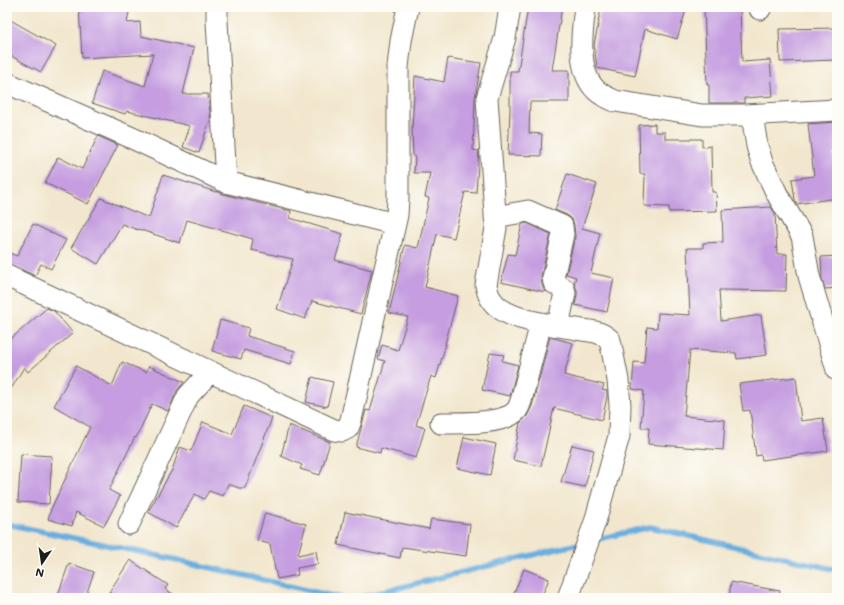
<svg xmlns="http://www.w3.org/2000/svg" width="844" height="605" font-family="Mali,sans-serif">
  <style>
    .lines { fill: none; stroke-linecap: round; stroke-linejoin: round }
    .stream { stroke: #6aaedf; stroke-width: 5.5 }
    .building { fill: #c59de0 }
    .minor-casing { stroke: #67635a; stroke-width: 23 }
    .minor { stroke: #fff; stroke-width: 21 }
  </style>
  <rect width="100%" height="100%" fill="#fdfcf7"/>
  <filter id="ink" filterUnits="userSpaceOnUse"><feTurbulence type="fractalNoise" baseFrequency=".025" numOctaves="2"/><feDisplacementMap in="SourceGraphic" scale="8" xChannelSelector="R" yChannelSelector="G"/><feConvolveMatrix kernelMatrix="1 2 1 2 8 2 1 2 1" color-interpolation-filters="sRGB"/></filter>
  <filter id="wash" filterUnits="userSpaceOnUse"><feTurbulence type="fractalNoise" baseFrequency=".012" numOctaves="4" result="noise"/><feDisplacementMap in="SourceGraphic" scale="16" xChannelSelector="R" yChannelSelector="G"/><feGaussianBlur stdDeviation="0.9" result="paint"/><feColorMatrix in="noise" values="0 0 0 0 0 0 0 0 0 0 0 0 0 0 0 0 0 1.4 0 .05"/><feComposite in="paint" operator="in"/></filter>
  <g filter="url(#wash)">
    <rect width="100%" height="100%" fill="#f2e7ce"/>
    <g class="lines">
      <path class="stream" d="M7,524l166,35 168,39
        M594,540l56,-13 187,43
        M357,598l225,-55"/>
    </g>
    <g id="blocks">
      <path class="building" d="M79,7h51l-3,16 13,-1 1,14 53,12 -11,46h25l3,28h-2l-10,31 -16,-6 7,-21 -63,-15 -2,3 -33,-11 10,-32 43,15 8,-32 -71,4z
        M528,7h34l-10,63h17v32h-39l-1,31 13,1 -1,22 -33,-1 2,-45v-39h8z
        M602,7h85l-10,32 -32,-10 -10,47 -38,-8 -3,-23 5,-24h-1z
        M704,7h36l2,55 28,-2 3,36 -29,2v5h-35v-18h-2z
        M7,18l49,28 -15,26 -34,-18z
        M837,28v32l-57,2 -1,-33z
        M448,58l33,5 -6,36 -2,51 6,1 -3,42 -11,-1 -11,46 -17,-4 -12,53 33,9 -13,48h1l-10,34 -5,-2 -15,49 9,3 -9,30 -35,-10 -1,5 -24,-6 10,-37 4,1 15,-50 -7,-2 4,-14 16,5 10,-33 -19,-4 16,-68 13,3 11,-50 -4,-1 5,-24h-16l1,-16 -2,-1 -1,-27 3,-53 29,6z
        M837,122v31l-4,1 4,24v20l-40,6 -2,-4 -3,-21 22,-3 -6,-52z
        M655,124v8h10v7h37v8l9,-1 1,46h4l1,19 -48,1v-5l-25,-1 1,-32h-5l-1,-49z
        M98,136l20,9 -30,59 -43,-21 13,-26 24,12z
        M567,174l30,10 -15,44 18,5 -9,40 23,5 -7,34 -32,-7 2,-10v-5l-3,-6 2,-7 -10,-3 9,-37 -1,-12 -2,-6 -5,-4 -12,-5z
        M163,175l53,17v-1l7,3 68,17 -1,7 53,16 -8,26 37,10 -11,44 -49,-13 -7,18 -28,-10 16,-50 -42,-9 2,-11 -66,-19 -7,23 -42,-14v1l-16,-6 -24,40 -27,-16 30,-50 48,20z
        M771,207l4,6 2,41h10l-1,37 -67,-1 2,31 40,-6 6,40 -30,4 -1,-6 -46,-3 -6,66 41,4 -2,30 -75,-6 1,-16h-8l3,-37 -12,-2 2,-27 10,1 3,-36 10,1 1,-15 32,2 -3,-67h16v-5l20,-1 -1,-32z
        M527,223l24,11 -10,42 1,9 3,7 -44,-10 7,-28 7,1 7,-31z
        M33,224l33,16 -15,29 -10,-5 -6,12 -23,-11 -5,-1v-12l10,4z
        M837,256v32l-12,1 -3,-10 -1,-22z
        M47,308l7,3 19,22 -45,39 -4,-5 -17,29v-54z
        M220,320l29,8 -2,8 48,15 -4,13 -47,-14 -3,9 -29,-8z
        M550,337l23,6 -9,32 40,10 -2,5 5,1v6l-5,23 -48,-12 -13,58 -28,-6 7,-37 7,-7 5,-10z
        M490,353l14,2 -2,6 16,4 -8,31 -28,-6z
        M122,362l24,10 3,-6 35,16 -7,9 -9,20 -16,-7 -16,34 -1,-1 -26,53 11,6 -16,30 -28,-14 -4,14 -24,-7 3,-10 39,-82 -36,-21 22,-40 36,20z
        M312,377l21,5 -6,25 -21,-5z
        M796,377l5,44 22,-3 5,33 -66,9 -1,-5 -5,1 -6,-46 -7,1 -4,-27z
        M244,406l28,12 -27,70h-6l-11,-4 -5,12 -14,-5 -5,8 -9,-5 -19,34 -28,-16 24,-42 8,-23 11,4 12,-29 29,12z
        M289,425l41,17 -10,33 -20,-6 2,-4 -21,-9z
        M464,437l32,7 -6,31 -33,-7z
        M572,445l22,5 -9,37 -24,-5z
        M21,454l31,2 -3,48 -31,-2z
        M345,512l84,17 2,-10 39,5 -4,32 -64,-9 -2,11 -62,-13z
        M265,513l41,11 -8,31 18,-4 2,13 -21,4 1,7 -21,4 -7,-35 -13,-3z
        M130,560l38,25 -3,4 14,9h-60l-10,-6z
        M69,563l25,9 -9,26h-28z
        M524,569l25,10 -8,19h-29z
        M731,582l49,9 -1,7h-50z"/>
    </g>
  </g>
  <g filter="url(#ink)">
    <use href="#blocks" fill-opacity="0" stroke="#67635a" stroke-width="1"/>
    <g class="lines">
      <g class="minor-casing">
        <path id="minor" d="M217,7v14l9,161
          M510,7l-5,31 -18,60 9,130 -10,57c1,4 2,10 5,14 13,23 66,26 91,31 10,1 20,2 28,10l8,40 2,25 -1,31 -24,86 -27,76
          M585,7c-3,24 -9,64 11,83 5,5 12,8 19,11l87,14h42l93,-5
          M760,9l1,-2
          M7,83l123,54 96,45 169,42
          M752,115l5,31 5,16 15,32 25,42 7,40 28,94
          M495,217l33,-6 34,15 1,8 -10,44 1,5 10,6 1,4 -7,33
          M7,276l327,154 8,1 6,-3 3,-8 46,-205 1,-17v-131l3,-26 7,-34
          M441,423c18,0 64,2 76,-13 2,-3 3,-6 4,-9l20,-78
          M129,524l59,-128 22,-24"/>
      </g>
      <use href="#minor" class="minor"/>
    </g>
  </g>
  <rect width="844" height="605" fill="none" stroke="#fdfcf7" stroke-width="24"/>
  <g transform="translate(42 563) rotate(193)" stroke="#fdfcf7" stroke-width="3" paint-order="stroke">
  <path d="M0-3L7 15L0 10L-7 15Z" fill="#1c1c1c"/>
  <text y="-6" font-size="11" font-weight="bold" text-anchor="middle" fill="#1c1c1c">N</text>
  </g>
</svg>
